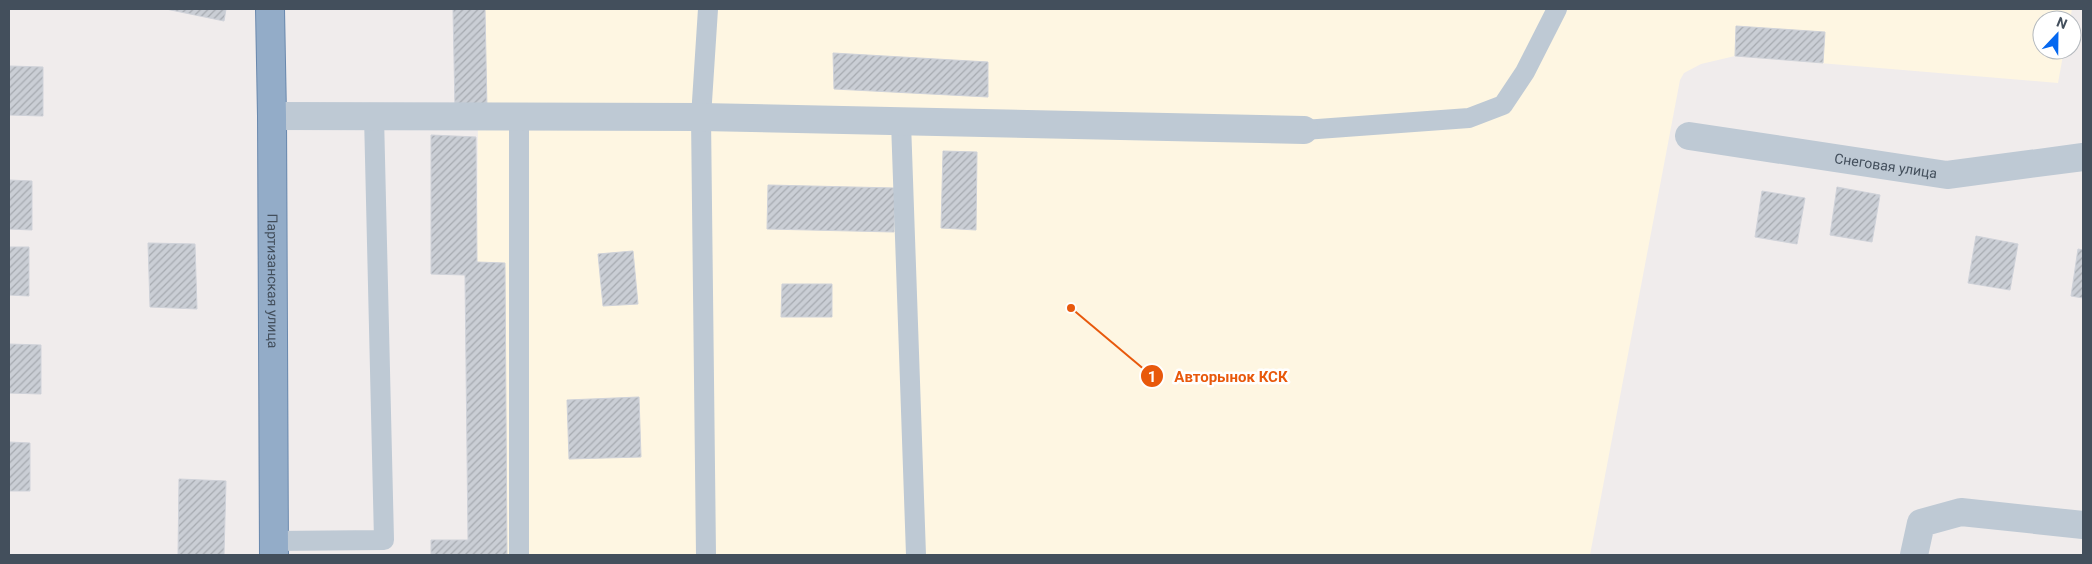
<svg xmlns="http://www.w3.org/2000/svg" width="2092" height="564" font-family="Roboto,sans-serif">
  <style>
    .commercial { fill: #fef6e2 }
    .building { fill: url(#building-hatch); stroke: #cfd2d9 }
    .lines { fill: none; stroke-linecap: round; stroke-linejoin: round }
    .trunk-casing { stroke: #6988ad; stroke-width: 30 }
    .service { stroke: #bec9d4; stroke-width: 20 }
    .minor { stroke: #bec9d4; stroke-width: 28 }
    .trunk { stroke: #93acc8; stroke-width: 28 }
    .labels { text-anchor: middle; stroke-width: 5; stroke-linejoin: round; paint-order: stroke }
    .street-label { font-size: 14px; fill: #434f5c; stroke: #fff }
    .leader { fill: none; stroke: #e8590c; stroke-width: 2 }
    .callout-dot { fill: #e8590c; stroke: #fff; stroke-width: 2 }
    .mark-label { font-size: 15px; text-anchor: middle; font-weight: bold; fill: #fff }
    .callout-label { font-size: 15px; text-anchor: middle; font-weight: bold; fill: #e8590c; stroke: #fff; stroke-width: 5; stroke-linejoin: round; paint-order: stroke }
  </style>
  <defs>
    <pattern id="building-hatch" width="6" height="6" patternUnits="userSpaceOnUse" patternTransform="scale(1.25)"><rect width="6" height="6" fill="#caced5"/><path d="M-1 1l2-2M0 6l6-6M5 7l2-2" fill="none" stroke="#a6aab0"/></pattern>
  </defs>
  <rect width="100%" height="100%" fill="#f0ecec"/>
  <path class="commercial" d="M485,9h1587l-2,11h-28v30h22l-6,33 -323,-27 -34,8 -17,9 -4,7 -90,475h-1083l-2,-291 -28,-2 1,-153 9,-1z"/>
  <path class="building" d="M166,9h60l-2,12z
    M453,9h32l2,100h-32z
    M1736,26l89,6 -2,31 -88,-7z
    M833,53l155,9v35l-154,-8z
    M9,66l34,1v49l-34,-1z
    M431,135l45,2 1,125 28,1 2,292h-76v-15h37l-3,-265 -34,-1z
    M943,151l34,1 -1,78 -35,-2z
    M9,180l23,1v49l-23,-1z
    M768,185l127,3 -1,44 -127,-3z
    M1837,187l43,8 -8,47 -42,-7z
    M1762,191l43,7 -8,46 -42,-7z
    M1976,236l42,8 -8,46 -42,-7z
    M148,243l47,1 2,65 -47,-2z
    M9,247h20v49l-20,-1z
    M2078,249l5,1v48l-12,-2z
    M633,251l5,53 -35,2 -5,-52z
    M782,284h50v33h-51z
    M9,344l32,1v49l-32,-1z
    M639,397l2,60 -72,2 -2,-59z
    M9,442l21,1v48h-21z
    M179,479l47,2 -2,74h-46z"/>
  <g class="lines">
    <g class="trunk-casing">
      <g id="trunk">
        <path id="s2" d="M270,9l2,107 2,439"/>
      </g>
    </g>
    <path class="service" d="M901,122l15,433
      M1304,130l165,-12 34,-13 22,-33 32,-63
      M274,541l110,-1 -10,-424
      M519,555v-438
      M706,555l-5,-438 7,-108"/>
    <g class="minor">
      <path d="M272,116l429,1 603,13"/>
      <path id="s1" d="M1689,136l258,39 136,-18"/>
      <path d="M1914,555l7,-32 40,-11 122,13"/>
    </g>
    <use href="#trunk" class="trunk"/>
  </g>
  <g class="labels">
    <g class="street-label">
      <text dy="5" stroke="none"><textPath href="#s1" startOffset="199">Снеговая улица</textPath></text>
      <text dy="5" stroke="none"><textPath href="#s2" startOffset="272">Партизанская улица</textPath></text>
    </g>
  </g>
  <path class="leader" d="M1071 308L1152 376"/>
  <g class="callout-dot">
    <circle cx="1071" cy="308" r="5"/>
    <circle cx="1152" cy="376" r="12"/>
  </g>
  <g class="mark-label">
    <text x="1152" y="382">1</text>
  </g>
  <g class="callout-label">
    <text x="1231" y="382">Авторынок КСК</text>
  </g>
  <rect width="2092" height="564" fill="none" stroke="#434f5c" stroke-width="20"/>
  <g transform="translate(2057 35) rotate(22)"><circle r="24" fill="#ffffff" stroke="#b4b9be"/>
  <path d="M0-4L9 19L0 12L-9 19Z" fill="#0568f0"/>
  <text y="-8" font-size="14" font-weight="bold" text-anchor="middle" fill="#434f5c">N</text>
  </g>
</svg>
